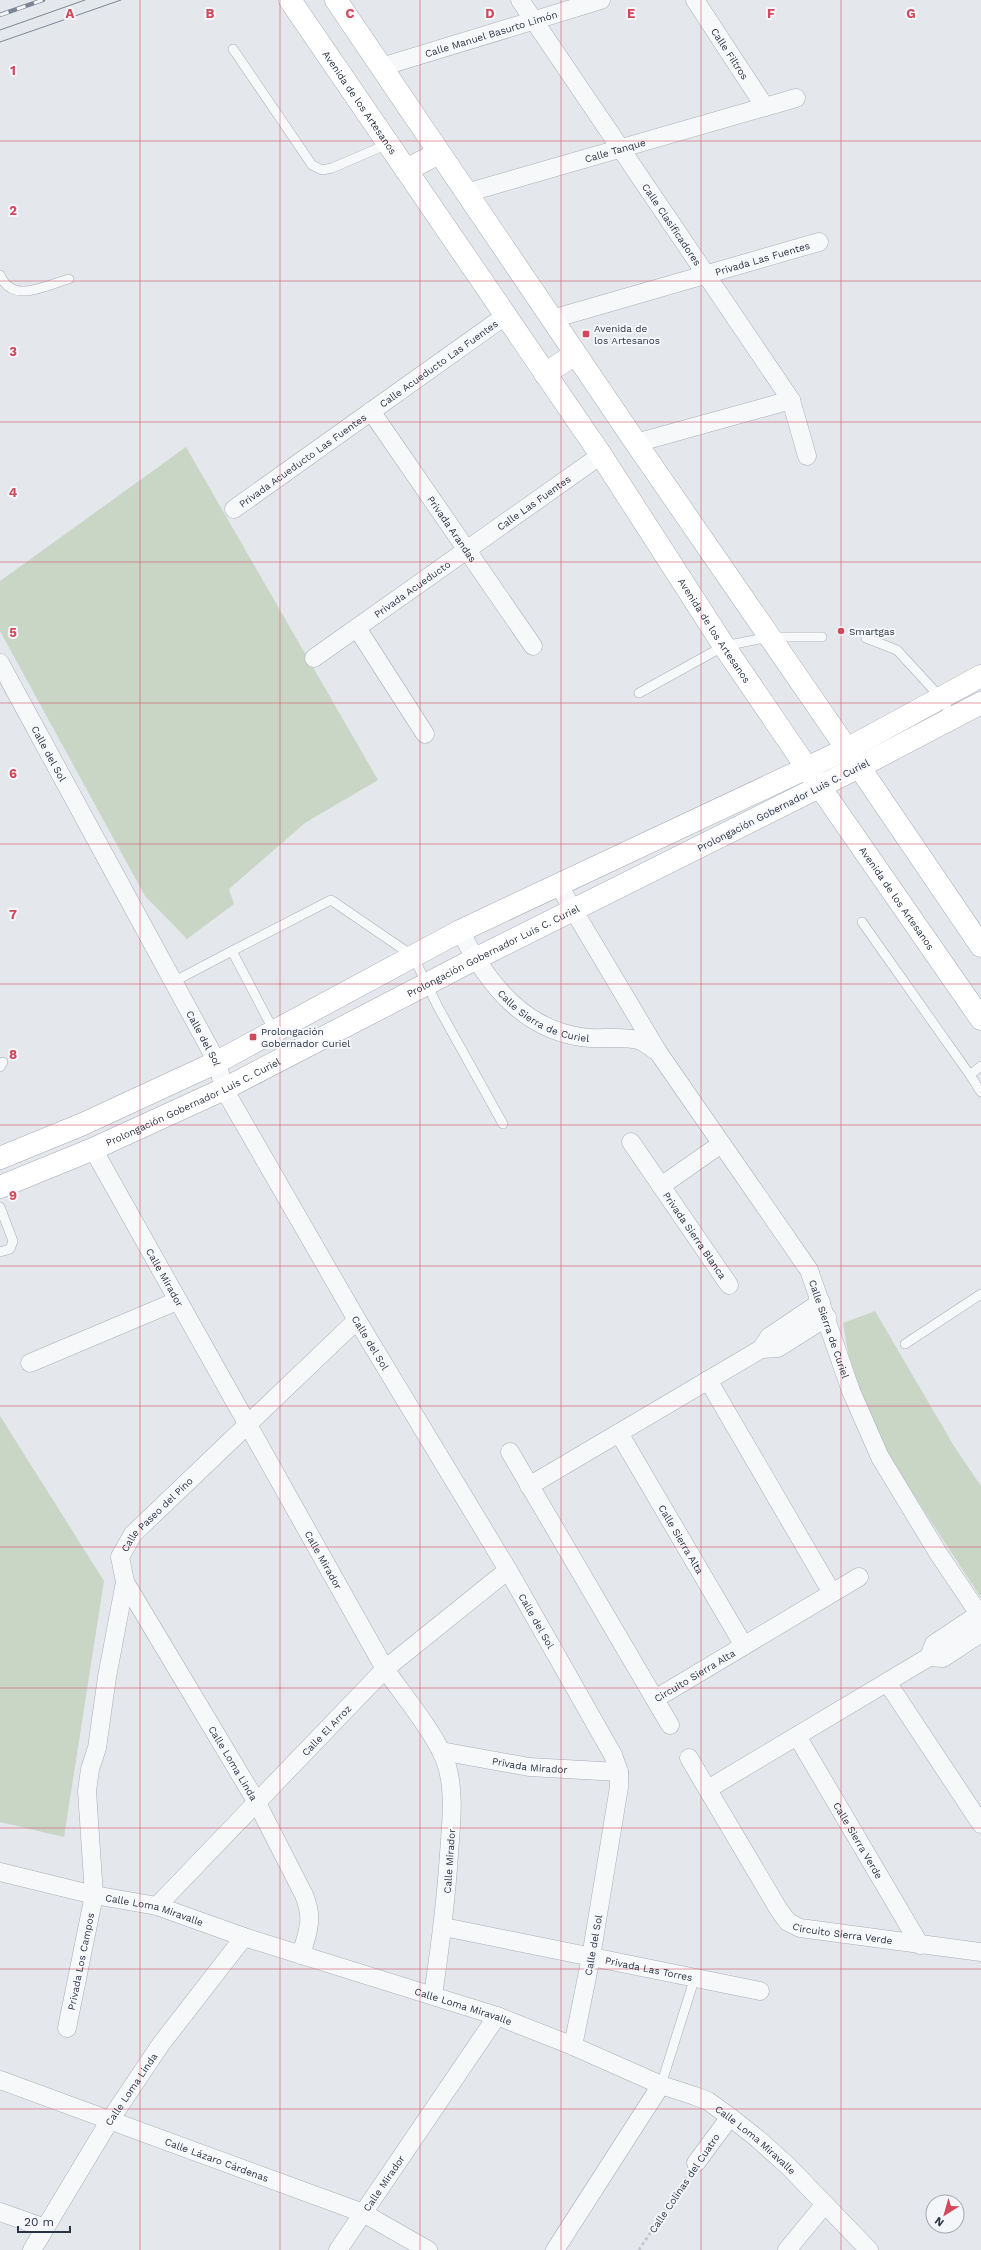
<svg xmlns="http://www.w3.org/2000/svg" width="981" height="2250" font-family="'Work Sans',sans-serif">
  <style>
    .green { fill: #c9d6c5 }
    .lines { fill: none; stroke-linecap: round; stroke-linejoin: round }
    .lane-casing { stroke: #a9aeb7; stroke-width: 10 }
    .street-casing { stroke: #a9aeb7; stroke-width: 19 }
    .secondary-casing { stroke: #a9aeb7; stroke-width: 23 }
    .primary-casing { stroke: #a3abb8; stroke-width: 23 }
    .path { stroke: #c2c5cb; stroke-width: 2.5; stroke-dasharray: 3 3; stroke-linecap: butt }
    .lane { stroke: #f7f8fa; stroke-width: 9 }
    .street { stroke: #f7f8fa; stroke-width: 18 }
    .secondary { stroke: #fff; stroke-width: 22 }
    .primary { stroke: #fff; stroke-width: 22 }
    .tram { stroke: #7d8696; stroke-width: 1 }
    .rail-casing { stroke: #7d8696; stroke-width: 4.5 }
    .rail { stroke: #f4f6f9; stroke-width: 3; stroke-dasharray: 9; stroke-linecap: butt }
    .grid { fill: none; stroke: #d1495b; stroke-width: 1; stroke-opacity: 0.55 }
    .poi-dot { fill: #d1495b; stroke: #f4f6f9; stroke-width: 1.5 }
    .labels { text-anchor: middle; stroke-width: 4; stroke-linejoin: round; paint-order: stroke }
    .street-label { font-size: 10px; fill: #2b3445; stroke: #f4f6f9 }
    .poi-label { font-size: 10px; fill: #2b3445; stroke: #f4f6f9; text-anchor: start }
    .grid-label { font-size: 13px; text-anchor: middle; font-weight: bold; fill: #d1495b; stroke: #f4f6f9; stroke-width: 4; stroke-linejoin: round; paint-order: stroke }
  </style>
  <rect width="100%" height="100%" fill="#e4e7ec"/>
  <path class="green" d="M186,447l192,333 -73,43 -76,66 5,15 -47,35 -42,-43 -145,-265v-50z
    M875,1311l79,135 27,40v112l-90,-138 -39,-85 -9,-52z
    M0,1416l104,165 -40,256 -64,-15z"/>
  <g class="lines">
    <g class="lane-casing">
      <path id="lane" d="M233,49l79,116 10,5 10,-2 56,-24
        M0,275c13,30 45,10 69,4
        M866,638l31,12 44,48 12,19
        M639,693l85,-47 46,-9h52
        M862,922l108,153
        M173,982l59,-31
        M287,1056l-55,-105 99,-51 82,56 25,51 65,117
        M981,1066l-11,9 11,17
        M0,1067l3,-5
        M0,1207l13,34 -3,8 -10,3
        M905,1344l76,-50
        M661,2085l34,-108"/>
    </g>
    <g class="street-casing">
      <g id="street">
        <path id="s1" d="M520,0l271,400 16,56"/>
        <path id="s2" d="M695,0l70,107"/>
        <path id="s3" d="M381,67l220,-67"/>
        <path id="s4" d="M466,193l330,-95"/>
        <path id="s5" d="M552,319l267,-77"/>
        <path id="s6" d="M371,411l162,235"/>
        <path d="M636,443l155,-43"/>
        <path id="s7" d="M234,509l271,-193"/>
        <path d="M357,628l68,106"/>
        <path id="s8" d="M314,658l287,-203"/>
        <path id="s9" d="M0,663l217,399 7,27 133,231 151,250 105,185 6,17v15l-28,170 -18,89"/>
        <path id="s10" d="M558,884l100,168 151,218 42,121 29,66 58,96 43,64"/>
        <path id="s11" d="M460,931c28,53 65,102 130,107 14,1 36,-2 48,2 7,2 13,7 18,11"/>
        <path id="s12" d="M631,1142l98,143"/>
        <path id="s13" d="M93,1149l292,520c18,26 54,69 62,97 8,27 4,60 2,88 -3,47 -9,94 -16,141"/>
        <path d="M661,1186l60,-42"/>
        <path d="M761,1349l17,-1 49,-31"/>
        <path d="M30,1363l147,-62"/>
        <path d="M708,1380l124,213"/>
        <path id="s14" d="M619,1433l125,213"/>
        <path d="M510,1452l160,273"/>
        <path d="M529,1486l232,-137 8,-12 52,-35"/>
        <path id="s15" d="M125,1582l131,219 48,94c10,24 4,36 -3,60"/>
        <path d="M929,1657l5,-13 45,-30"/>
        <path d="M887,1682l94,142"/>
        <path id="s16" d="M655,1699l204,-122"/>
        <path id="s17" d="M797,1736l123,209"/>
        <path id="s18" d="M441,1751l88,16 90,5"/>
        <path id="s19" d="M689,1758l90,152 9,12 12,6 181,24"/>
        <path d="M708,1789l221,-132 14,1 38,-25"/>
        <path id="s20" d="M0,1872l94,23 63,11 87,31 253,79 76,30 88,39 34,11 13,5 22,16 28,22 30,27 81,84"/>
        <path id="s21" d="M157,1906l228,-237 123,-99"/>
        <path id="s22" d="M444,1927l316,64"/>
        <path id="s23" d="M67,2028l27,-133 -7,-104 3,-22 7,-21 10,-71 18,-95 -5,-25 13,-23 224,-214"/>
        <path id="s24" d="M0,2080l363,133 65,37"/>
        <path d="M696,2163l34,-46"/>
        <path d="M0,2212l45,16"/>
        <path id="s25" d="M32,2250l78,-130 51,-76 83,-107"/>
        <path id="s26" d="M338,2250l159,-234"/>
        <path d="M555,2250l106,-165"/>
        <path d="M787,2250l38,-46"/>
      </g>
    </g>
    <g class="secondary-casing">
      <g id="secondary">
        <path id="s27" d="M290,0l311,455 123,191 83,122"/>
        <path d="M336,0l300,443 211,306 134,-73"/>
        <path d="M406,170l33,-17"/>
        <path d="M545,374l30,-20"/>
        <path d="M859,767l122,-64"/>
      </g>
    </g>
    <g class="primary-casing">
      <g id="primary">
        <path id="s28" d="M811,774l170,245"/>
        <path d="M0,1158l83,-34 134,-62 243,-131 387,-182 134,197"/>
        <path id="s29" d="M0,1187l93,-38 131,-60 251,-130 384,-192"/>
      </g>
    </g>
    <path class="path" d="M639,2250l48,-73"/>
    <use href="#lane" class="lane"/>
    <use href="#street" class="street"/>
    <use href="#secondary" class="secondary"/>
    <use href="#primary" class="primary"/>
    <path class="tram" d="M0,30l85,-30
      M0,42l121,-42"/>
    <g class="rail-casing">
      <path id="rail" d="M0,15l43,-15"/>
    </g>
    <use href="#rail" class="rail"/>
  </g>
  <path class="grid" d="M140,0v2250M280,0v2250M420,0v2250M561,0v2250M701,0v2250M841,0v2250M0,141h981M0,281h981M0,422h981M0,562h981M0,703h981M0,844h981M0,984h981M0,1125h981M0,1266h981M0,1406h981M0,1547h981M0,1688h981M0,1828h981M0,1969h981M0,2109h981"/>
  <g class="poi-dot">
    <rect x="582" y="330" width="8" height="8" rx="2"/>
    <circle cx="841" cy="631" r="4"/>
    <rect x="249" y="1033" width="8" height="8" rx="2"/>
  </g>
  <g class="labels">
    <g class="street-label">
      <text dy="4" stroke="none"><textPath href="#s3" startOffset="115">Calle Manuel Basurto Limón</textPath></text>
      <text dy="4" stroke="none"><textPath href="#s2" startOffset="64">Calle Filtros</textPath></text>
      <text dy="4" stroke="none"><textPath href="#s27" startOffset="124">Avenida de los Artesanos</textPath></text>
      <text dy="4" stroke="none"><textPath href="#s4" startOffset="155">Calle Tanque</textPath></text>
      <text dy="4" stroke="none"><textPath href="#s1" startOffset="271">Calle Clasificadores</textPath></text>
      <text dy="4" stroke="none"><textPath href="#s5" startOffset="219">Privada Las Fuentes</textPath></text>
      <text dy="4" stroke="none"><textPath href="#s7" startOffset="251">Calle Acueducto Las Fuentes</textPath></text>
      <text dy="4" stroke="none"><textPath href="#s7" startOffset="84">Privada Acueducto Las Fuentes</textPath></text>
      <text dy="4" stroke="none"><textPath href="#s8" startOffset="269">Calle Las Fuentes</textPath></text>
      <text dy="4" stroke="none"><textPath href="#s6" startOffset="143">Privada Arandas</textPath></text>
      <text dy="4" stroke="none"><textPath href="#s8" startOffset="120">Privada Acueducto</textPath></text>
      <text dy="4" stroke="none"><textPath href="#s27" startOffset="760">Avenida de los Artesanos</textPath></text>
      <text dy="4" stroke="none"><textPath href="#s9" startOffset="103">Calle del Sol</textPath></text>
      <text transform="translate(783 805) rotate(-27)" y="4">Prolongación Gobernador Luis C. Curiel</text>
      <text dy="4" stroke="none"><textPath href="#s28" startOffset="151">Avenida de los Artesanos</textPath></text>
      <text dy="4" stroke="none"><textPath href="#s29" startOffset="547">Prolongación Gobernador Luis C. Curiel</textPath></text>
      <text dy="4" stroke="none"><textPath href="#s11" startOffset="124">Calle Sierra de Curiel</textPath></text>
      <text dy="4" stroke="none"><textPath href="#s9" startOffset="427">Calle del Sol</textPath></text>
      <text dy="4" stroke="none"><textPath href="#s29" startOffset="211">Prolongación Gobernador Luis C. Curiel</textPath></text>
      <text dy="4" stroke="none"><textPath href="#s12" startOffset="113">Privada Sierra Blanca</textPath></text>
      <text dy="4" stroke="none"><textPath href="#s13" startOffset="147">Calle Mirador</textPath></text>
      <text dy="4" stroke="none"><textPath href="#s10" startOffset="523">Calle Sierra de Curiel</textPath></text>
      <text dy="4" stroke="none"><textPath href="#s9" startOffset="775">Calle del Sol</textPath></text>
      <text dy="4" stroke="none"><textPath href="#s23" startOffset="535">Calle Paseo del Pino</textPath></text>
      <text dy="4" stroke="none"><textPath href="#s14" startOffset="123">Calle Sierra Alta</textPath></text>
      <text dy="4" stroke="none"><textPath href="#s13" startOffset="471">Calle Mirador</textPath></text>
      <text dy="4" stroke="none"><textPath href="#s9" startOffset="1099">Calle del Sol</textPath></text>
      <text dy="4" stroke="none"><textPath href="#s16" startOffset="46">Circuito Sierra Alta</textPath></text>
      <text dy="4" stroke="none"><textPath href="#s21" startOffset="244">Calle El Arroz</textPath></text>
      <text dy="4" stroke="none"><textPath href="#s15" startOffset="211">Calle Loma Linda</textPath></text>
      <text dy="4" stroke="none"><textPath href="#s18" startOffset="90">Privada Mirador</textPath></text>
      <text dy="4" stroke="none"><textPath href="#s17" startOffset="121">Calle Sierra Verde</textPath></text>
      <text transform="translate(449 1861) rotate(-86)" y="4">Calle Mirador</text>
      <text dy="4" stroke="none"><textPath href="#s20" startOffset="159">Calle Loma Miravalle</textPath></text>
      <text dy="4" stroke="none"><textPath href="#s19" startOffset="248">Circuito Sierra Verde</textPath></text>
      <text transform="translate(593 1945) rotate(-80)" y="4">Calle del Sol</text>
      <text dy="4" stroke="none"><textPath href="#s23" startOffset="68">Privada Los Campos</textPath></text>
      <text dy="4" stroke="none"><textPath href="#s22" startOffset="209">Privada Las Torres</textPath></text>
      <text dy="4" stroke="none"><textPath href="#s20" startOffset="483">Calle Loma Miravalle</textPath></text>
      <text dy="4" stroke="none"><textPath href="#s25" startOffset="189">Calle Loma Linda</textPath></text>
      <text dy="4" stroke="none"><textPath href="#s20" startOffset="807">Calle Loma Miravalle</textPath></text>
      <text dy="4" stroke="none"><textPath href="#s24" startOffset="231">Calle Lázaro Cárdenas</textPath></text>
      <text dy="4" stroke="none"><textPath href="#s26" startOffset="81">Calle Mirador</textPath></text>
      <text transform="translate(684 2183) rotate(-56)" y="4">Calle Colinas del Cuatro</text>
    </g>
    <g class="poi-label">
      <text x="594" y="332">Avenida de<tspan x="594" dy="12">los Artesanos</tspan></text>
      <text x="849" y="635">Smartgas</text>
      <text x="261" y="1035">Prolongación<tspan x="261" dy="12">Gobernador Curiel</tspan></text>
    </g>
  </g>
  <g class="grid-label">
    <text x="70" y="18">A</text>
    <text x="210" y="18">B</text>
    <text x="350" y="18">C</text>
    <text x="490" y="18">D</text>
    <text x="631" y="18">E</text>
    <text x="771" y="18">F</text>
    <text x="911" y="18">G</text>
    <text x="13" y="75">1</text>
    <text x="13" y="215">2</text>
    <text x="13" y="356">3</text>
    <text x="13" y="497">4</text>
    <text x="13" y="637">5</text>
    <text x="13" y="778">6</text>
    <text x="13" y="919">7</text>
    <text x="13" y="1059">8</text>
    <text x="13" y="1200">9</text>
  </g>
  <g transform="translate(945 2214) rotate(217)"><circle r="19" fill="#f4f6f9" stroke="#a4a8b1"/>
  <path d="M0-3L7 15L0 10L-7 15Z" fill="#d1495b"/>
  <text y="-6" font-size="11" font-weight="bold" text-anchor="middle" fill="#2b3445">N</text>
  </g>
  <path d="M18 2226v6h52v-6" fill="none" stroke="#2b3445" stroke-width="2"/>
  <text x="24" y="2226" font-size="12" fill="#2b3445" stroke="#f4f6f9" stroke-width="3" paint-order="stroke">20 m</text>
</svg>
